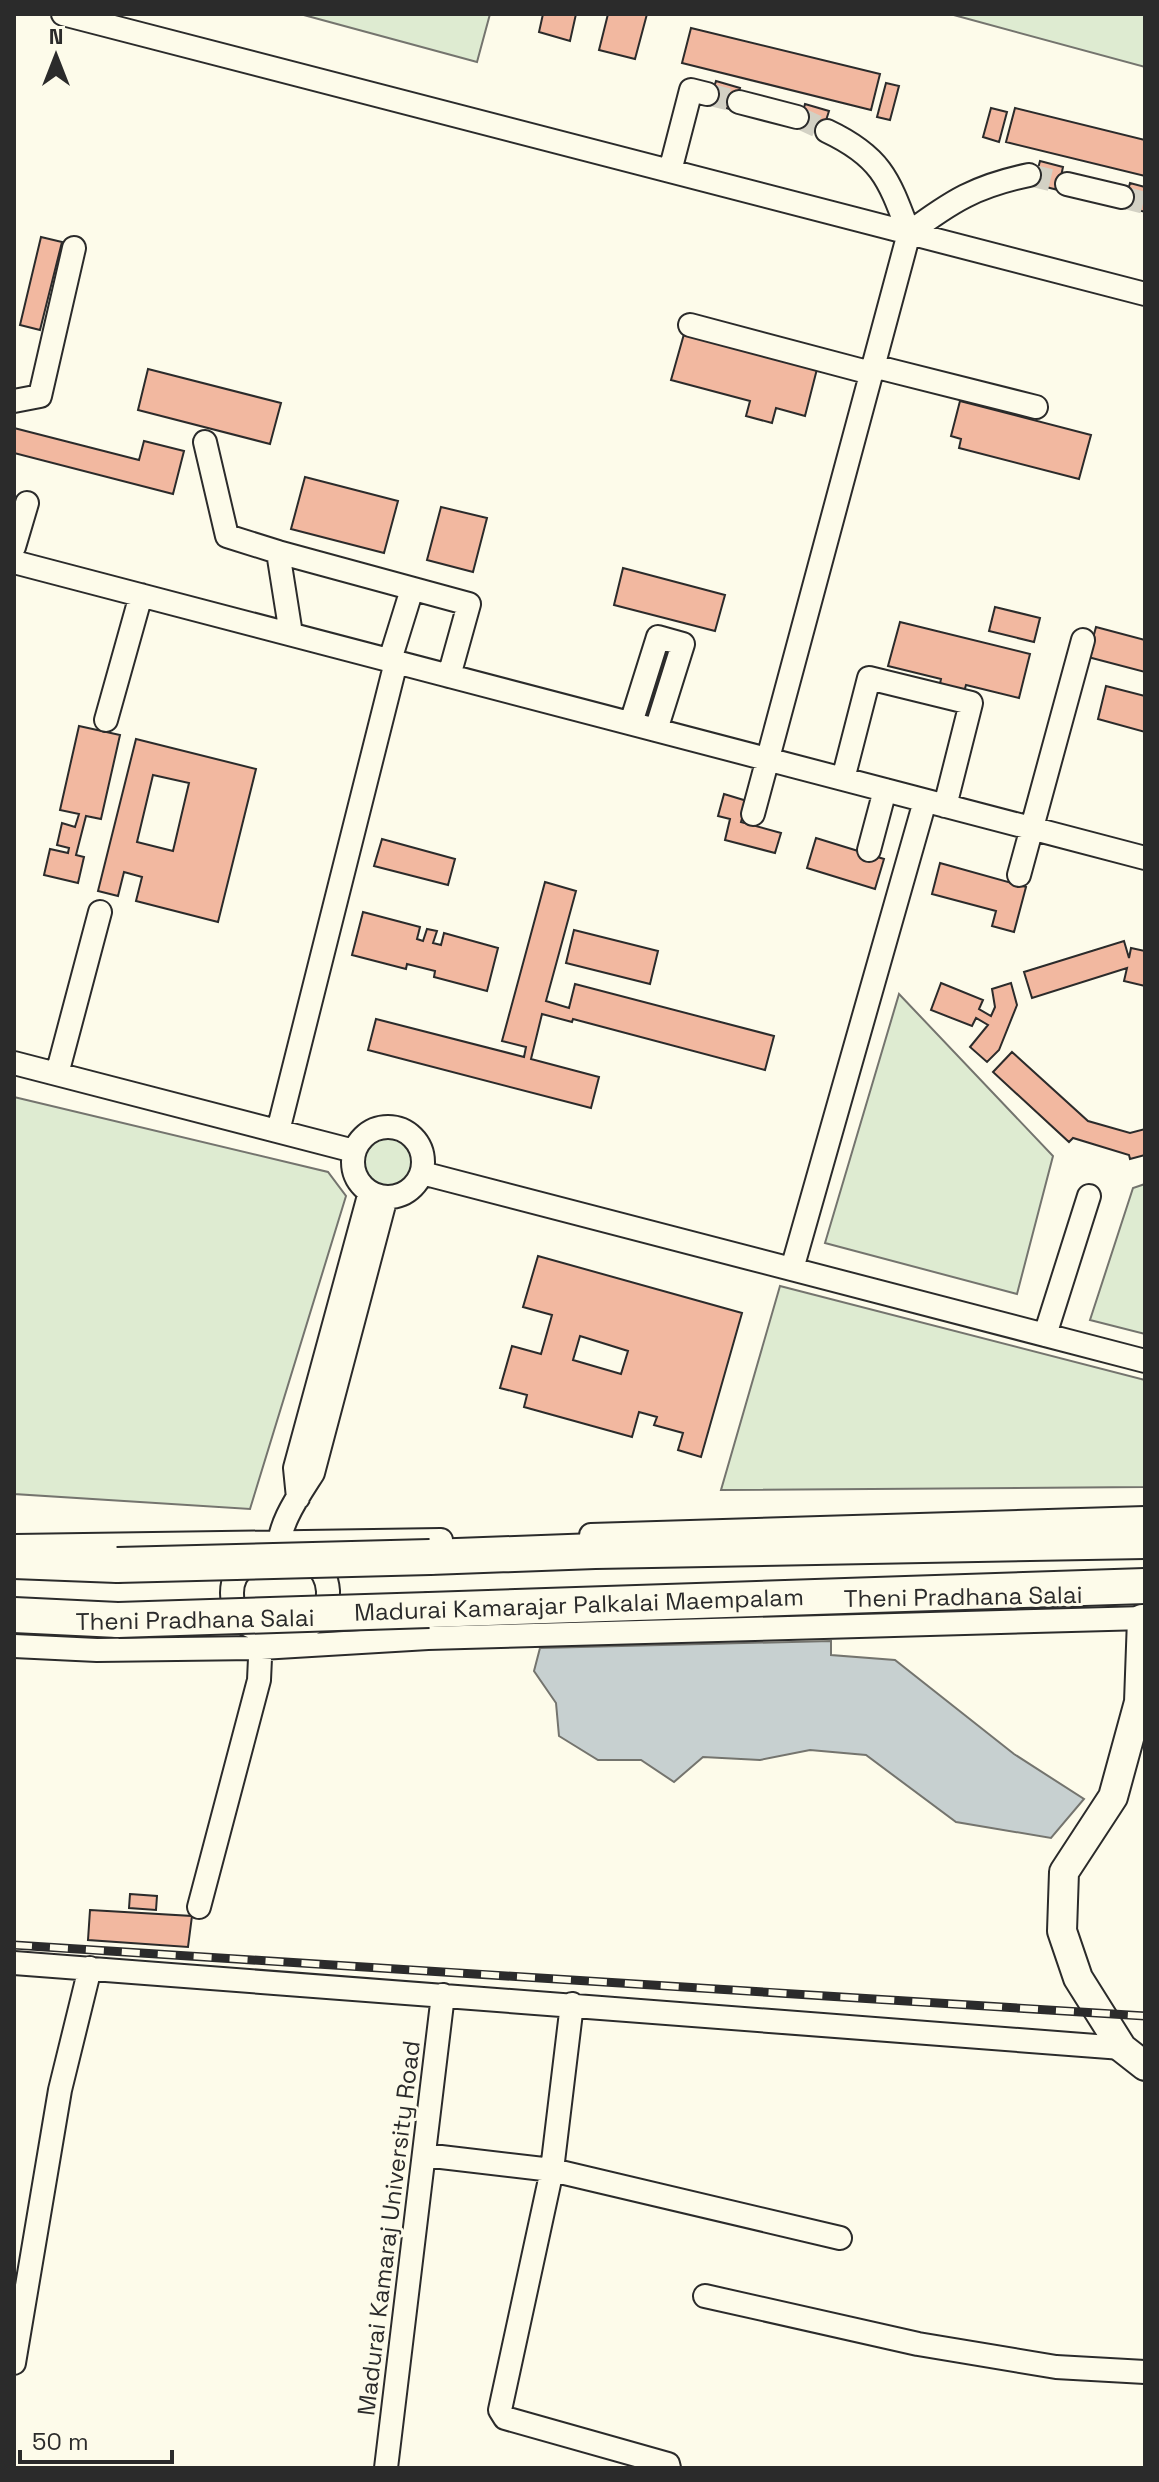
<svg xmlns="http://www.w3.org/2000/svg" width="1159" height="2482" font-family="'Space Grotesk',sans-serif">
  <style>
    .green { fill: #deebd1; stroke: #74746e; stroke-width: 2 }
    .water { fill: #c7d0d0; stroke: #74746e; stroke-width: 2 }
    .building { fill: #f2b8a0; stroke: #2b2b2b; stroke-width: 2; fill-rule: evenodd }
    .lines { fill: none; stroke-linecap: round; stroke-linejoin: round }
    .minor-tunnel { stroke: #d3d1c4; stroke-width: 22; stroke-dasharray: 22 11; stroke-linecap: butt }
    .minor-casing { stroke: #2b2b2b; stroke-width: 26 }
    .major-casing { stroke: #2b2b2b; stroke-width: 32 }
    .highway-casing { stroke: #2b2b2b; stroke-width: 38 }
    .minor { stroke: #fdfbea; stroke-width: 22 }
    .major { stroke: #fdfbea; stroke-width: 28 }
    .highway { stroke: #fdfbea; stroke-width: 34 }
    .rail-casing { stroke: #2b2b2b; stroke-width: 9 }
    .rail { stroke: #fdfbea; stroke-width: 6; stroke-dasharray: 18; stroke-linecap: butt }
    .highway-bridge-casing { stroke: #2b2b2b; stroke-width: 38; stroke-linecap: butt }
    .highway-bridge { stroke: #fdfbea; stroke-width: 34 }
    .labels { text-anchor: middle; stroke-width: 6; stroke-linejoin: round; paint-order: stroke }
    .street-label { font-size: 24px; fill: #2b2b2b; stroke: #fdfbea }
  </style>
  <rect width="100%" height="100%" fill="#fdfbea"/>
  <path class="green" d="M300,14h190l-13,48z
    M950,14h195v53z
    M899,994l154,162 -36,138 -192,-51z
    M14,1097l314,75 18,24 -96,313 -236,-15z
    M361 1162a26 26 0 1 1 52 0a26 26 0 1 1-52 0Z
    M1145,1184v150l-55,-14 43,-132z
    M780,1286l365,94v107l-424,3z"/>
  <path class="water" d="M831,1641v14l64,5 119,94 70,45 -33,39 -95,-16 -90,-67 -56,-5 -50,10 -57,-3 -29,25 -33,-22h-43l-39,-24 -3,-33 -22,-32 6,-23z"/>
  <path class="building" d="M543,14h33l-6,27 -31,-9z
    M608,14h39l-12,45 -36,-9z
    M691,28l189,46 -9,36 -189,-47z
    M716,81l24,7 -7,22 -24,-7z
    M886,83l13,3 -9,34 -13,-3z
    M805,104l24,7 -7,22 -23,-7z
    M991,108l16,4 -8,30 -16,-5z
    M1015,108l130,32v36l-139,-34z
    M1040,161l23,6 -5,23 -24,-6z
    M1130,183l15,4v25l-21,-6z
    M41,237l21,5 -22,88 -20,-5z
    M684,334l133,35 -12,47 -29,-8 -4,15 -26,-7 4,-15 -79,-21z
    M148,369l133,34 -11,41 -132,-34z
    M960,401l131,34 -12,44 -120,-31 2,-9 -10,-3z
    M14,428l125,32 5,-19 40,10 -11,43 -159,-41z
    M305,477l93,24 -14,52 -93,-24z
    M441,507l46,11 -14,54 -46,-12z
    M623,568l102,27 -10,36 -101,-26z
    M995,607l45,11 -6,24 -45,-11z
    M900,622l130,32 -11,44 -53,-13 -4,14 -24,-6 3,-14 -53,-13z
    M1096,627l49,13v32l-57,-15z
    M1106,686l39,10v36l-47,-13z
    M79,726l41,9 -19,84 -15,-3 -10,39 8,2 -6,26 -34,-8 6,-26 18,4 1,-5 -12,-3 5,-22 13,4 4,-13 -19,-4z
    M136,739l120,30 -38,153 -82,-21 6,-24 -18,-5 -6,24 -20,-5zM153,775l36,8 -16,68 -36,-9z
    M724,794l23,7 -6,21 40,11 -6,20 -50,-13 5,-21 -12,-3z
    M816,838l68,21 -9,30 -68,-21z
    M382,839l73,20 -7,26 -74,-19z
    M940,863l86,24 -12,45 -22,-6 4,-15 -64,-17z
    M545,882l31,9 -30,110 23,7 6,-24 199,52 -9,34 -192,-51 -1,3 -30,-8 -11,45 68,18 -8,31 -223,-58 8,-31 148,38 2,-10 -24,-6z
    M363,912l57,15 -3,12 6,2 4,-12 10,2 -4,12 8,2 3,-12 54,15 -11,43 -53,-14 1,-6 -28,-7 -1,5 -54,-14z
    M574,930l84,21 -8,33 -84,-21z
    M1124,941l5,17 2,-10 14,3v35l-21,-5 3,-13 -95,30 -8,-26z
    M941,983l42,17 -4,9 12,7 4,-9 -3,-18 19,-6 6,22 -18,45 -12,12 -17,-15 18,-22 -12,-7 -4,8 -41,-16z
    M1012,1052l76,69 42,12 15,-4v26l-15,4 -1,-4 -56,-17 -4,4 -76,-70z
    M538,1256l204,57 -41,144 -23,-7 5,-17 -29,-8 3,-8 -18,-5 -7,25 -108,-30 3,-12 -27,-7 12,-42 29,8 11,-39 -29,-8zM580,1336l48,15 -7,23 -48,-14z
    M130,1894l27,2 -1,14 -27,-2z
    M90,1910l102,6 -4,31 -100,-7z"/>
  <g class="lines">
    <path class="minor-tunnel" d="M707,94l32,8
      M797,117l30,14
      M1029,175l38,9
      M1122,197l23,6"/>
    <g class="minor-casing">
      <path id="minor" d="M63,14l1082,280
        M739,102l58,15
        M670,171l21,-81 16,4
        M1067,184l55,13
        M909,233c43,-32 67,-47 120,-58
        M690,325l181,48
        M873,366l163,41
        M14,401l26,-5 34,-148
        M205,442l22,94 51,16 13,82
        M14,547l13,-44
        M278,552l191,52 -20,72
        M14,562l1131,296
        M390,660l22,-71
        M106,720l35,-125
        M631,723l27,-86 25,7 -27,86
        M843,779l26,-101 102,25 -26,103
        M753,814l156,-581c-20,-53 -27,-76 -82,-102
        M869,850l16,-60
        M1019,875l64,-235
        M14,1063l340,88
        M57,1074l43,-162
        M353 1162a35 35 0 1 1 70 0a35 35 0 1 1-70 0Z
        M278,1131l118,-469
        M422,1173l723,188
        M792,1269l133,-468
        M1045,1335l44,-139
        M298,1498l-3,-30 75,-276
        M591,1535l554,-17
        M15,1546l426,-6
        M279,1554c-3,-27 20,-59 34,-81l73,-276
        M280,1556c24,2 46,6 48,35 0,7 0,18 -5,24 -17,21 -68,23 -85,2 -5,-6 -6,-17 -6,-24 0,-29 24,-33 48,-37z
        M14,1646l83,4 164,-2 167,-10 717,-20
        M199,1907l60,-227 2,-44
        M14,1963l1108,85
        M572,2004l-20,166 -52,240 5,8 163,46 1,4
        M424,2155l128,15 288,68
        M705,2296l213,48 138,23 89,5
        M14,2363l46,-273 30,-122
        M386,2468l57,-473"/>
    </g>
    <g class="major-casing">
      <path id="major" d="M1142,1619l-3,83 -26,95 -49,75 -2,59 16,47 44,70 23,18"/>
    </g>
    <g class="highway-casing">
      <path id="highway" d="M430,1557l165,-6 550,-10
        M14,1561l103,4
        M429,1610l716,-24
        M14,1615l104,5"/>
    </g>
    <use href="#minor" class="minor"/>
    <use href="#major" class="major"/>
    <use href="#highway" class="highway"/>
    <g class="rail-casing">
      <path id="rail" d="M14,1945l1131,71"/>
    </g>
    <use href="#rail" class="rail"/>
    <g class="highway-bridge-casing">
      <path id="highway-bridge" d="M117,1565l313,-8
        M118,1620l311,-10"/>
    </g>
    <use href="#highway-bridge" class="highway-bridge"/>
  </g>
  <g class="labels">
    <g class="street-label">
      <text transform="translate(963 1597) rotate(-1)" y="8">Theni Pradhana Salai</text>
      <text transform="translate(579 1605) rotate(-2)" y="8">Madurai Kamarajar Palkalai Maempalam</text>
      <text transform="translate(195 1620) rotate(-1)" y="8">Theni Pradhana Salai</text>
      <text transform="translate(389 2228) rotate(-83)" y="8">Madurai Kamaraj University Road</text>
    </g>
  </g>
  <rect width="1159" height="2482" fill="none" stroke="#2b2b2b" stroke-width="32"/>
  <g transform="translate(56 56)" stroke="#fdfbea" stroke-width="6" paint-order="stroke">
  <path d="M0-6L14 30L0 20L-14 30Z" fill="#2b2b2b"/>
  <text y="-12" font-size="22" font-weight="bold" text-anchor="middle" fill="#2b2b2b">N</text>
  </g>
  <path d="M20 2450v12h152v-12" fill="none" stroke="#2b2b2b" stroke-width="4"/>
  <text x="32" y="2450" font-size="24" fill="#2b2b2b" stroke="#fdfbea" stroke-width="6" paint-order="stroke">50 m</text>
</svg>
